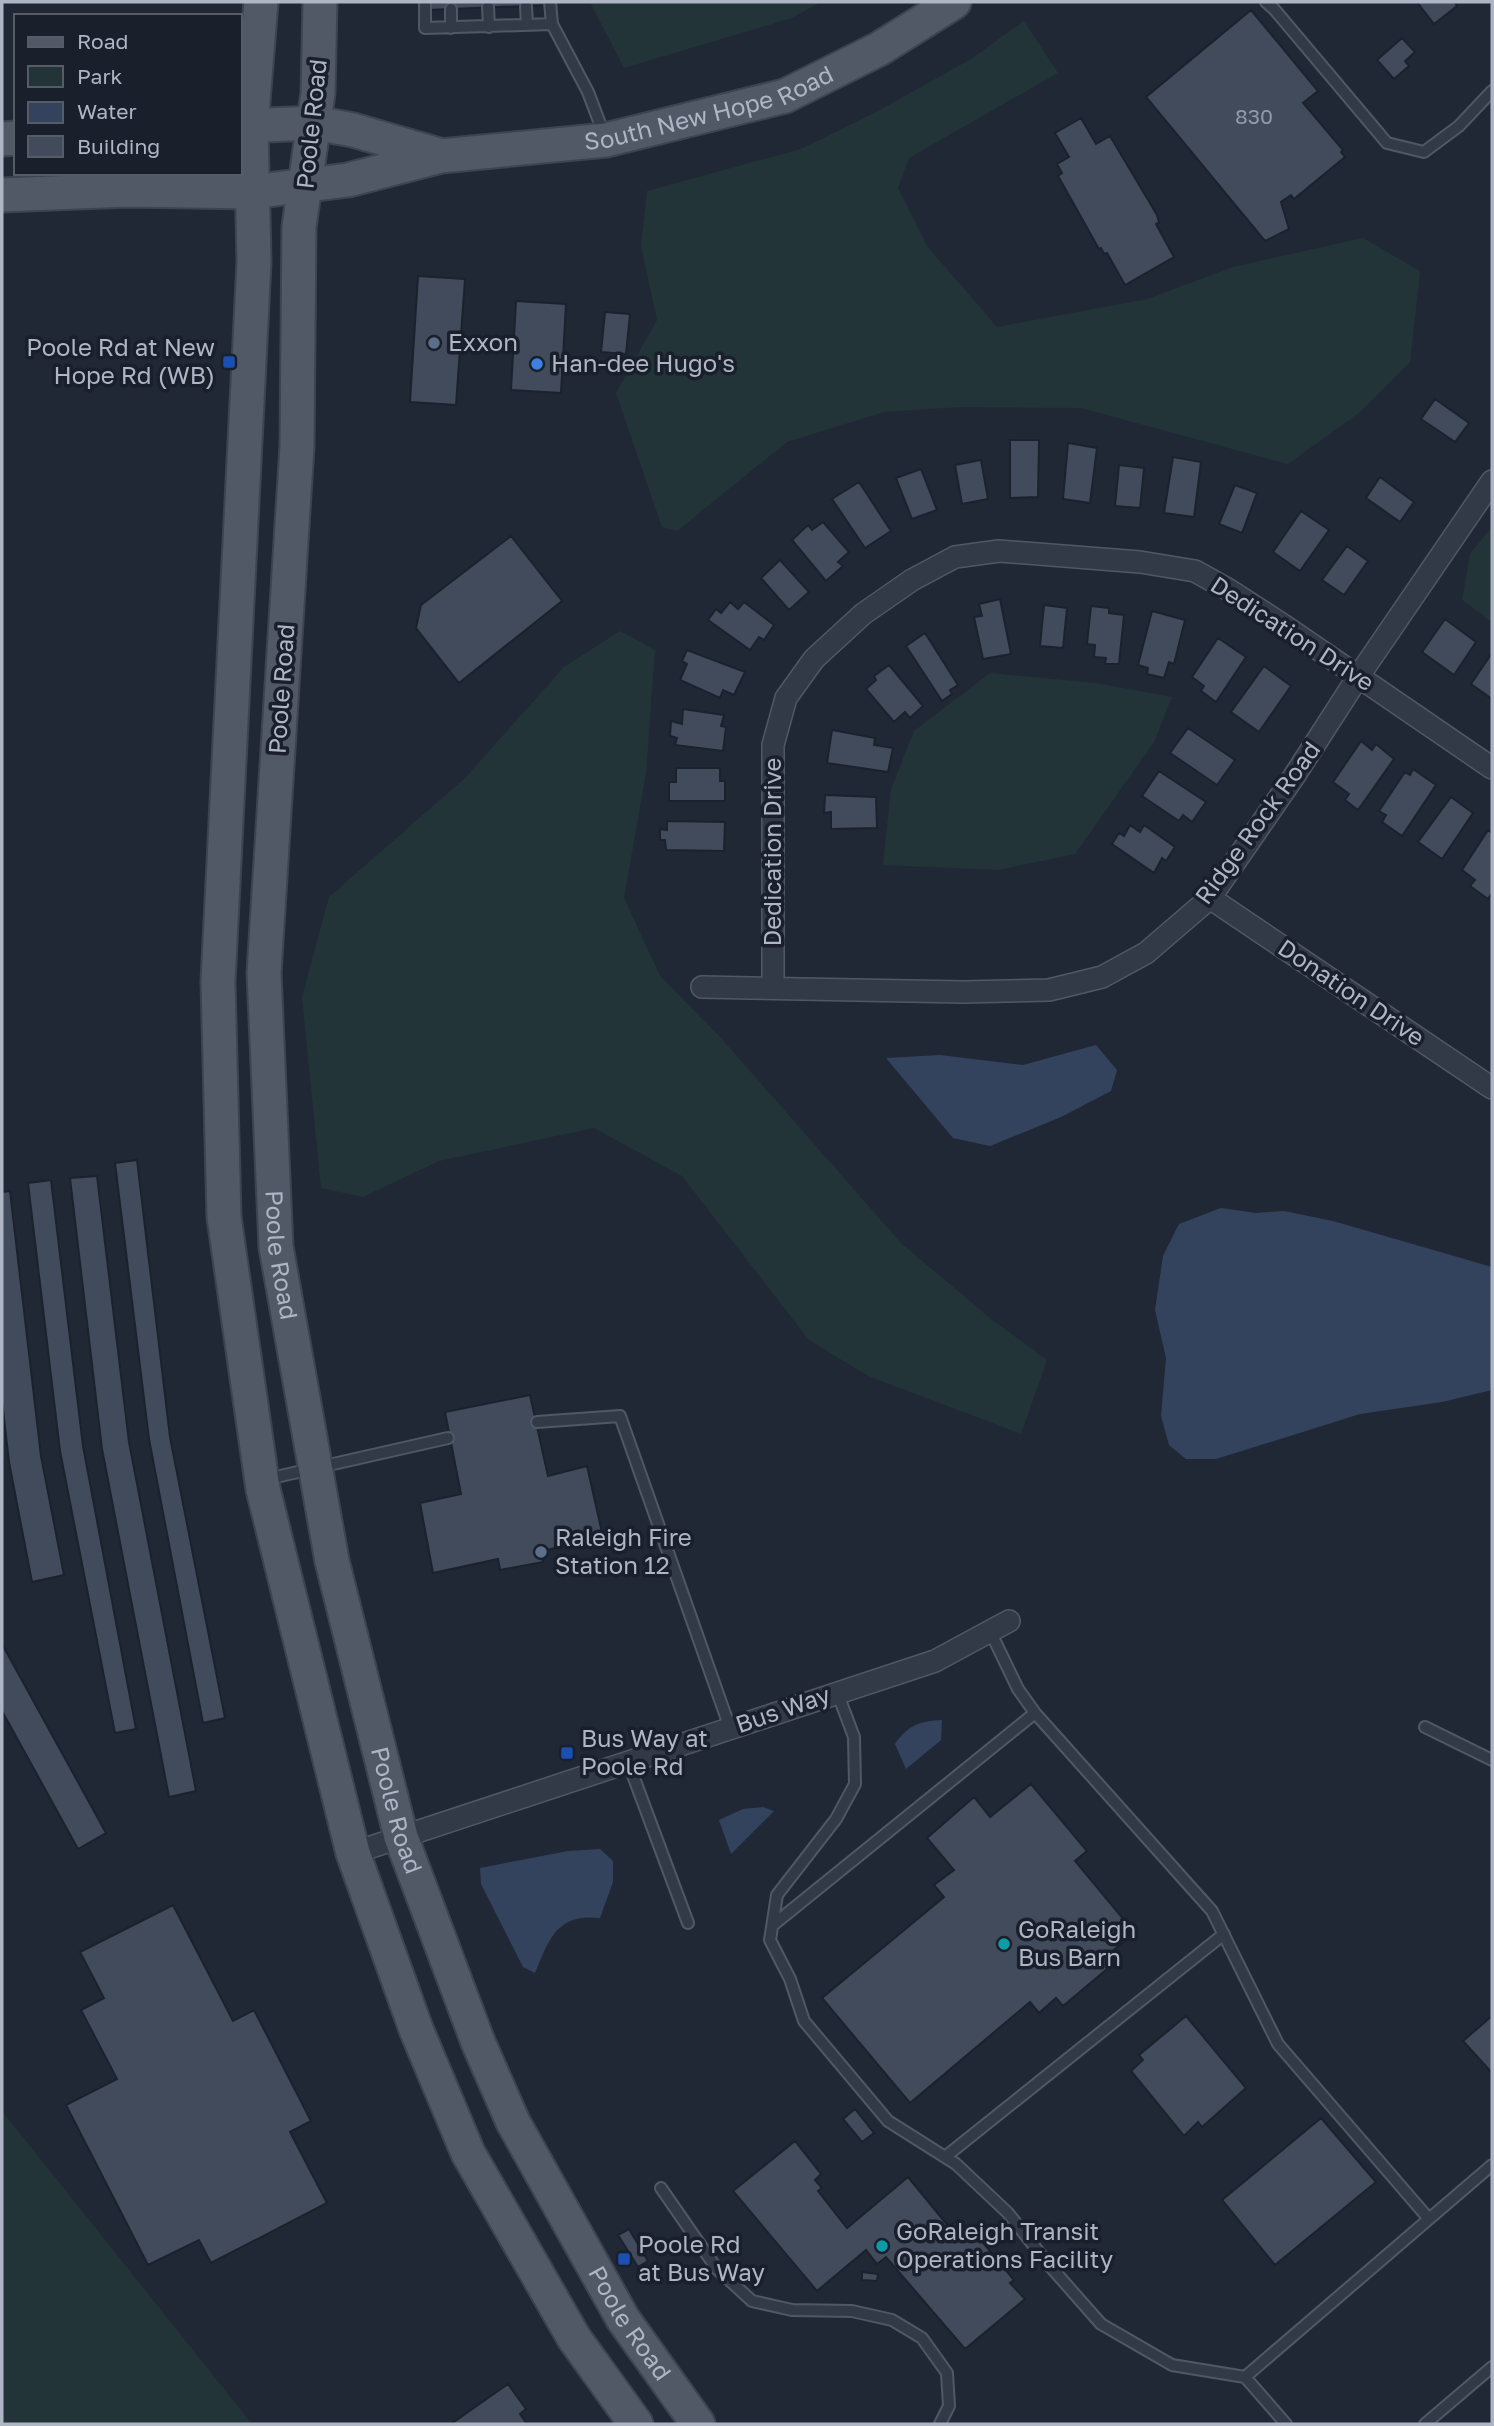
<svg xmlns="http://www.w3.org/2000/svg" width="1494" height="2426" font-family="'Golos Text',sans-serif">
  <style>
    .green { fill: #223437 }
    .water { fill: #34435d }
    .building { fill: #414b5b; stroke: #1b222d; stroke-width: 2 }
    .lines { fill: none; stroke-linecap: round; stroke-linejoin: round }
    .lane-casing { stroke: #515865; stroke-width: 14 }
    .street-casing { stroke: #515865; stroke-width: 24 }
    .primary-casing { stroke: #3d4450; stroke-width: 37 }
    .lane { stroke: #333a47; stroke-width: 10 }
    .street { stroke: #333a47; stroke-width: 21 }
    .primary { stroke: #515967; stroke-width: 33 }
    .service-dot { fill: #5c6f8a; stroke: #19202b; stroke-width: 2.5 }
    .transit-dot { fill: #1a4fb4; stroke: #19202b; stroke-width: 2.5 }
    .shop-dot { fill: #3f7fe0; stroke: #19202b; stroke-width: 2.5 }
    .culture-dot { fill: #0f9aa8; stroke: #19202b; stroke-width: 2.5 }
    .labels { text-anchor: middle; stroke-width: 7; stroke-linejoin: round; paint-order: stroke }
    .number-label { font-size: 21px; fill: #939aaa }
    .street-label { font-size: 24px; fill: #aeb5c4; stroke: #19202b }
    .poi-label { font-size: 24px; fill: #aeb5c4; stroke: #19202b; text-anchor: start }
  </style>
  <rect width="100%" height="100%" fill="#202836"/>
  <path class="green" d="M590,2h231l-29,16 -168,50z
    M1024,21l34,52 -149,85 -11,30 29,58 70,81 150,-28 86,-32 130,-29 57,33 -10,91 -50,50 -72,52 -207,-56 -122,-1 -75,5 -97,30 -110,89 -15,-4 -46,-134 41,-73 -16,-74 6,-55 154,-42 75,-37 95,-53z
    M1492,527v95l-30,-22 8,-46z
    M620,631l35,19 -9,123 -22,125 36,78 61,62 181,206 89,75 56,41 -26,74 -153,-58 -59,-36 -127,-164 -88,-48 -155,33 -76,36 -42,-9 -19,-191 27,-100 136,-119 99,-111z
    M990,673l106,10 76,14 -18,45 -79,112 -77,16 -115,-5 8,-76 23,-58z
    M2,2111l250,313h-250z"/>
  <path class="water" d="M1096,1045l21,25 -6,21 -50,26 -71,29 -37,-8 -67,-80 54,-3 83,10z
    M1221,1208l35,5 28,-2 49,10 159,46v123l-50,12 -82,12 -144,45h-30l-17,-14 -8,-29 5,-58 -11,-48 8,-54 16,-32z
    M942,1720l-1,20 -35,29 -11,-25c13,-19 25,-23 47,-24z
    M763,1807l11,4 -43,43 -12,-34 24,-11z
    M600,1849l13,12v21l-13,36c-43,-5 -51,21 -65,55l-12,-6 -42,-83 -1,-16 88,-17z"/>
  <path class="building" d="M427,2h121l1,3 -122,5z
    M1417,2h38l2,4 -23,18z
    M1251,10l67,81 -15,12 40,47 -2,2 4,5 -51,42 -3,-4 -10,7 8,27 -24,12 -119,-144z
    M1402,38l13,14 -10,9 4,5 -15,13 -17,-19z
    M1081,118l15,26 14,-8 47,79 2,7 -3,2 18,33 -49,28 -18,-32 -3,1 -3,-6 -2,1 -41,-73 4,-3 -5,-9 12,-7 -14,-24z
    M418,276l47,3 -9,126 -46,-3z
    M516,301l50,3 -5,89 -50,-3z
    M605,312l25,2 -4,40 -25,-2z
    M1435,399l34,24 -14,19 -34,-23z
    M1010,440h29l-1,57 -28,1z
    M1068,443l29,5 -7,55 -27,-4z
    M1173,457l28,5 -7,55 -30,-4z
    M981,460l7,39 -26,5 -7,-39z
    M1119,465l25,3 -4,40 -25,-2z
    M921,469l16,41 -25,9 -16,-41z
    M1380,477l34,25 -14,20 -34,-24z
    M859,482l32,49 -26,17 -33,-49z
    M1235,485l22,8 -15,40 -23,-9z
    M1301,511l28,19 -29,41 -27,-19z
    M823,522l26,30 -11,10 5,4 -17,15 -34,-41 16,-15 4,5z
    M511,536l51,65 -103,82 -43,-55 5,-23z
    M1347,546l21,15 -24,34 -22,-15z
    M780,560l29,32 -20,18 -28,-32z
    M1000,599l11,55 -28,5 -9,-42 8,-1 -3,-12z
    M730,602l8,7 6,-7 30,23 -10,15 -5,-3 -9,13 -42,-30 8,-11 5,4z
    M1044,605l23,3 -4,40 -23,-2z
    M1091,606l18,2v5l15,2 -5,49h-14l1,-6 -12,-1 1,-12 -8,-1z
    M1152,611l33,9 -11,44 -5,-2 -5,16 -17,-4 1,-6 -10,-3z
    M1445,619l31,23 -22,33 -32,-23z
    M925,633l33,52 -8,5 2,4 -10,7 -36,-55z
    M1218,638l28,19 -30,45 -15,-11 3,-5 -12,-9z
    M687,650l58,22 -11,23 -11,-5 -3,8 -40,-18 7,-16 -5,-3z
    M1492,653v46l-21,-15z
    M889,665l34,41 -13,12 -5,-6 -11,10 -28,-33 10,-9 -2,-4z
    M1264,666l27,20 -32,46 -28,-20z
    M683,709l41,6 -3,11 5,1 -3,24 -48,-6 2,-7 -7,-2 1,-15 11,3z
    M1188,728l47,32 -18,25 -47,-32z
    M832,730l43,8 -1,7 19,3 -5,24 -61,-9z
    M1361,741l11,9 4,-6 18,15 -36,51 -13,-10 4,-6 -16,-12z
    M676,768h44v13h5v20h-56v-19h7z
    M1413,769l23,16 -34,51 -20,-14 4,-7 -7,-4 26,-39 5,3z
    M1159,771l47,31 -14,20 -9,-7 -4,6 -37,-25z
    M825,795l51,2 1,31 -46,1v-17l-7,1z
    M1451,797l22,16 -31,46 -24,-17z
    M667,821l58,1 -1,29 -58,-1 -1,-10h-5v-11l7,1z
    M1130,825l10,7 4,-7 31,22 -9,14 -4,-3 -8,15 -42,-29 7,-11 5,3z
    M1488,830l4,3v60l-4,6 -18,-13 5,-6 -13,-10z
    M137,1160l33,277 55,281 -22,5 -54,-284 -34,-276z
    M97,1176l32,266 67,349 -27,6 -67,-348 -32,-271z
    M51,1180l32,266 53,283 -21,4 -55,-282 -32,-268z
    M10,1191l31,265 23,119 -32,7 -23,-120 -7,-61v-209z
    M530,1395l18,81 39,-10 16,71 -61,14 1,11 -43,8 -2,-11 -65,14 -13,-70 41,-9 -16,-82z
    M2,1644l104,189 -28,16 -76,-138z
    M1031,1784l56,67 -12,10 60,72 -29,23 7,8 -50,42 -7,-8 -17,15 -9,-11 -120,101 -88,-105 122,-101 -10,-12 20,-15 -27,-32 47,-41 16,20z
    M173,1905l60,116 21,-11 57,111 -21,11 37,71 -116,60 -12,-23 -51,25 -82,-160 51,-26 -36,-69 23,-12 -24,-46z
    M1186,2016l60,72 -44,39 -4,-5 -14,14 -53,-65 12,-11 -4,-5z
    M1492,2016v57l-29,-32z
    M855,2109l19,24 -12,9 -19,-23z
    M1321,2118l55,64 -101,83 -53,-65z
    M795,2141l26,33 -6,6 7,8 -4,3 29,37 61,-51 41,50 9,-7 19,21 3,-2 34,41 -4,3 15,16 -60,50 -79,-92 -9,7 -11,-14 -49,41 -84,-100z
    M629,2229l19,32 -10,6 -20,-32z
    M862,2272l16,2 -1,7 -15,-1z
    M508,2384l18,25 -6,5 7,10h-76z"/>
  <g class="lines">
    <g class="lane-casing">
      <path id="lane" d="M425,2v26l127,-4 36,68 17,45
        M550,2l2,22
        M1266,2l8,7 113,134 37,9 35,-26 33,-35
        M526,6l1,19
        M488,7l1,20
        M451,9v19
        M537,1422l83,-6 110,312
        M267,1479l181,-41
        M990,1631l28,58 17,24 177,198 66,133 151,175 63,-54
        M837,1692l17,45 1,47 -19,35 -59,76 -7,45 20,39 14,42 84,100 68,43 52,49 41,52 52,59 71,41 73,12 41,47
        M1425,1727l67,33
        M628,1762l60,161
        M773,1925l262,-212
        M945,2157l279,-223
        M661,2188l56,81 35,32 40,9 60,1 40,9 30,18 25,35 2,33 -9,18
        M1245,2377l184,-158
        M1425,2424l67,-57"/>
    </g>
    <g class="street-casing">
      <path id="street" d="M1210,898l282,190
        M702,987l261,5 86,-2 53,-13 44,-24 64,-55 83,-120 65,-101 134,-196
        M773,988v-243l13,-47 28,-39 49,-45 49,-34 43,-23 44,-6 141,11 55,9 34,19 54,35 209,143
        M353,1853l582,-192 74,-40"/>
    </g>
    <g class="primary-casing">
      <g id="primary">
        <path d="M261,2l-10,124 3,136 -36,720 6,235 39,272 90,364 63,176 52,124 106,185 62,86"/>
        <path id="s1" d="M320,2l-2,91 -19,134 -2,219 -33,527 12,274 56,314 69,276 77,205 35,80 110,197 75,105"/>
        <path d="M240,126l75,-3 38,7 86,25"/>
        <path d="M2,139l14,-1"/>
        <path id="s2" d="M2,195l126,-5 124,2 96,-12 93,-24 165,-16 179,-44 94,-47 75,-47"/>
      </g>
    </g>
    <use href="#lane" class="lane"/>
    <use href="#street" class="street"/>
    <use href="#primary" class="primary"/>
  </g>
  <g class="service-dot">
    <circle cx="434" cy="343" r="7"/>
    <circle cx="541" cy="1552" r="7"/>
  </g>
  <g class="transit-dot">
    <rect x="222" y="355" width="14" height="14" rx="3.5"/>
    <rect x="560" y="1746" width="14" height="14" rx="3.5"/>
    <rect x="617" y="2252" width="14" height="14" rx="3.5"/>
  </g>
  <circle class="shop-dot" cx="537" cy="364" r="7"/>
  <g class="culture-dot">
    <circle cx="1004" cy="1944" r="7"/>
    <circle cx="882" cy="2246" r="7"/>
  </g>
  <g class="labels">
    <g class="number-label">
      <text x="1254" y="124">830</text>
    </g>
    <g class="street-label">
      <text dy="8" stroke="none"><textPath href="#s2" startOffset="716">South New Hope Road</textPath></text>
      <text transform="translate(312 124) rotate(-84)" y="8">Poole Road</text>
      <text transform="translate(1292 634) rotate(33)" y="8">Dedication Drive</text>
      <text transform="translate(282 689) rotate(-86)" y="8">Poole Road</text>
      <text transform="translate(1258 823) rotate(-54)" y="8">Ridge Rock Road</text>
      <text transform="translate(773 852) rotate(-90)" y="8">Dedication Drive</text>
      <text transform="translate(1351 993) rotate(34)" y="8">Donation Drive</text>
      <text dy="8" stroke="none"><textPath href="#s1" startOffset="1256">Poole Road</textPath></text>
      <text transform="translate(783 1710) rotate(-19)" y="8">Bus Way</text>
      <text dy="8" stroke="none"><textPath href="#s1" startOffset="1824">Poole Road</textPath></text>
      <text dy="8" stroke="none"><textPath href="#s1" startOffset="2390">Poole Road</textPath></text>
    </g>
    <g class="poi-label">
      <text x="448" y="351">Exxon</text>
      <text x="215" y="356" text-anchor="end">Poole Rd at New<tspan x="215" dy="28">Hope Rd (WB)</tspan></text>
      <text x="551" y="372">Han-dee Hugo's</text>
      <text x="555" y="1546">Raleigh Fire<tspan x="555" dy="28">Station 12</tspan></text>
      <text x="581" y="1747">Bus Way at<tspan x="581" dy="28">Poole Rd</tspan></text>
      <text x="1018" y="1938">GoRaleigh<tspan x="1018" dy="28">Bus Barn</tspan></text>
      <text x="896" y="2240">GoRaleigh Transit<tspan x="896" dy="28">Operations Facility</tspan></text>
      <text x="638" y="2253">Poole Rd<tspan x="638" dy="28">at Bus Way</tspan></text>
    </g>
  </g>
  <rect width="1494" height="2426" fill="none" stroke="#aeb5c4" stroke-width="7"/>
  <rect x="14" y="14" width="228" height="161" fill="#19202b" stroke="#555c68" stroke-width="2"/>
  <rect x="28" y="37" width="35" height="10" fill="#515967" stroke="#555c68" stroke-width="2"/>
  <text x="77" y="49" font-size="21" fill="#aeb5c4">Road</text>
  <rect x="28" y="66" width="35" height="21" fill="#223437" stroke="#555c68" stroke-width="2"/>
  <text x="77" y="84" font-size="21" fill="#aeb5c4">Park</text>
  <rect x="28" y="102" width="35" height="21" fill="#34435d" stroke="#555c68" stroke-width="2"/>
  <text x="77" y="119" font-size="21" fill="#aeb5c4">Water</text>
  <rect x="28" y="136" width="35" height="21" fill="#414b5b" stroke="#555c68" stroke-width="2"/>
  <text x="77" y="154" font-size="21" fill="#aeb5c4">Building</text>
</svg>
